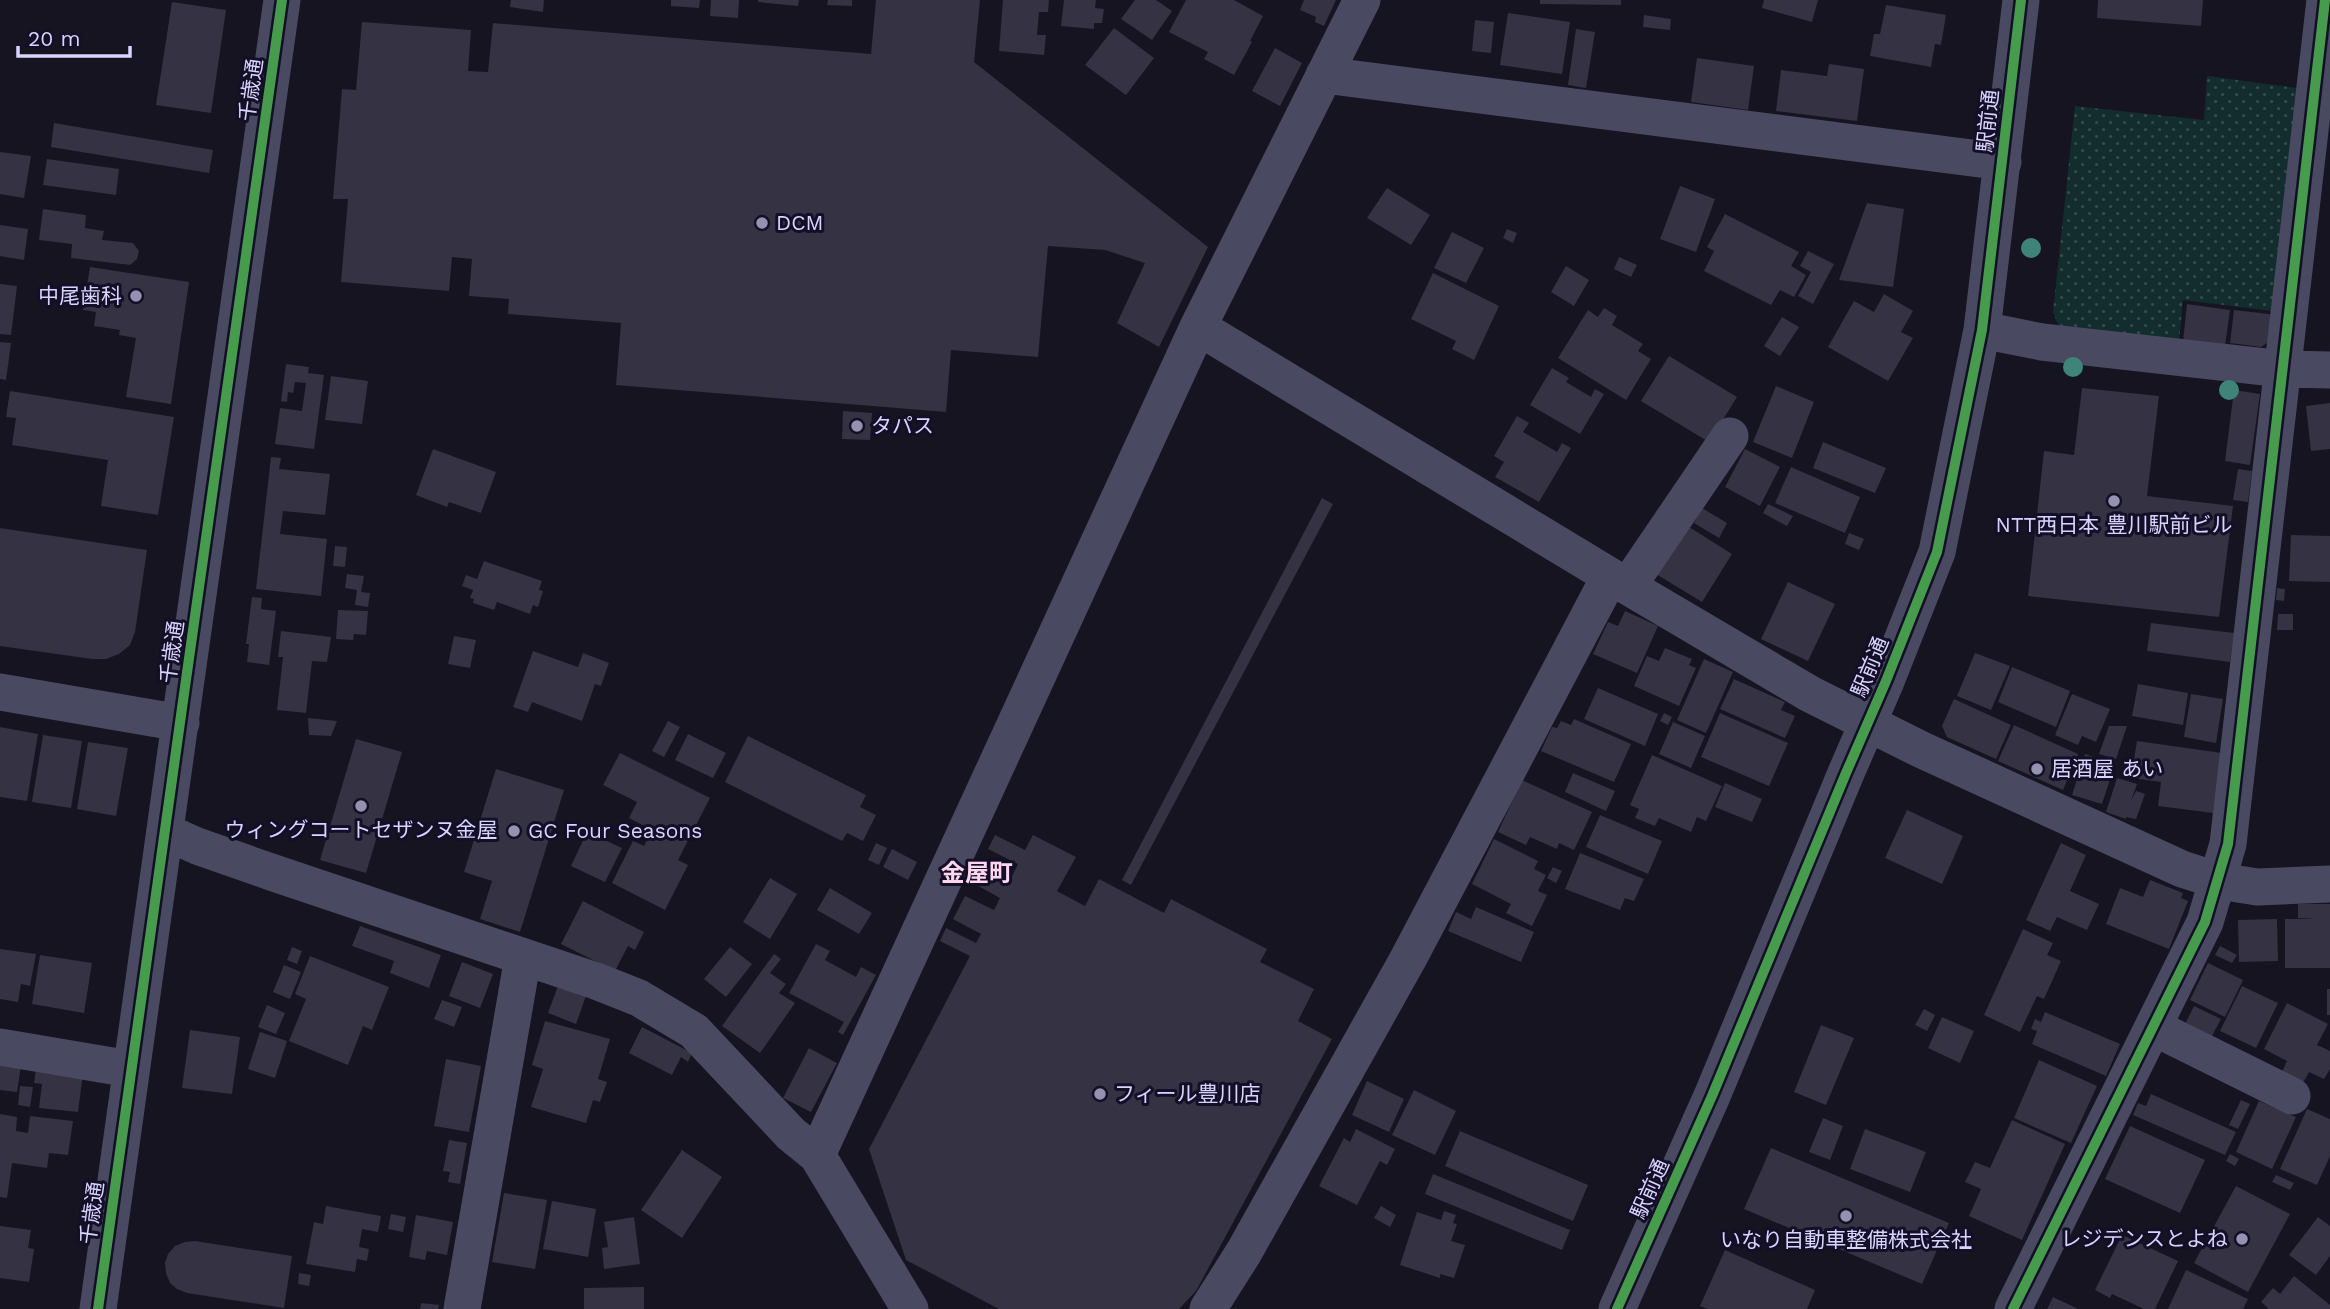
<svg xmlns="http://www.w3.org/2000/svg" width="2330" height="1309" font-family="'Work Sans','Noto Sans JP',sans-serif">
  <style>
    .grass { fill: url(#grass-dots) }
    .building { fill: #343243 }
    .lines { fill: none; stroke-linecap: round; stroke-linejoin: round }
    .minor { stroke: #4a4962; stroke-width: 37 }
    .cycleway-casing { stroke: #130f26; stroke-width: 15 }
    .cycleway { stroke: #469c4c; stroke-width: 10 }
    .tree { fill: #3e8478 }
    .poi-dot { fill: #9591b1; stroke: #130f26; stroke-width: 2.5 }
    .labels { text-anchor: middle; stroke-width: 6; stroke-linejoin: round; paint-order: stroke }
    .street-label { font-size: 21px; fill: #d9d4ff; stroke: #130f26 }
    .poi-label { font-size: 21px; fill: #d9d4ff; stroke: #130f26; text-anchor: start }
    .quarter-label { font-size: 24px; font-weight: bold; fill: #ffd6f0; stroke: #130f26 }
  </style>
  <defs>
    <pattern id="grass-dots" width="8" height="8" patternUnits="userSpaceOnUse" patternTransform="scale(1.75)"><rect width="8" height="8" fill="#132c2d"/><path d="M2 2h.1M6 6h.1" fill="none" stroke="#354a4c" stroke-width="1.8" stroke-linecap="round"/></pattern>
  </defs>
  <rect width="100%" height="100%" fill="#161421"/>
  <path class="grass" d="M2207,76l97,13 -24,223 -97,-12 -4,43 -120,-16 -6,-15 22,-206 129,14z"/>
  <path class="building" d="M511,0h33l-1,12 -33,-5z
    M671,0h29l-1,8 -28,-2z
    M711,0h28l-1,18 -28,-2z
    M758,0h41l-1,6 -40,-4z
    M828,0h24v6l-25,-1z
    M876,0h104l-6,62 234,185 -49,100 -42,-24 28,-60 -40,-13 -57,-4 -10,111 -87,-7 -5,62 -330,-27 5,-62 -113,-9 1,-15 -40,-3 3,-37 -20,-2 -3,34 -108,-9 7,-83h-15l9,-110 14,1 6,-68 109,8 -3,41 20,1 5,-49 378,31z
    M1003,0h46l-1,12h-9l-2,23h9l-2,20 -45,-4z
    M1064,0h32l-1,8 9,1 -2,14h-8v6l-33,-3z
    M1135,0h21l16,11 -20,29 -31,-21z
    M1186,0h48l29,16 -13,25 2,1 -18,33 -30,-16 4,-7 -39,-20z
    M1304,0h32l-12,26 -9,-4 1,-5 -16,-7z
    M1540,0h81v5l-81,-1z
    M1764,0h54l-6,22 -50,-14z
    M2098,0h105l-2,26 -104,-8z
    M172,2l54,8 -15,103 -55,-8z
    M1886,5l60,10 -5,30 -6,-1 -4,23 -61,-11 4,-22h6z
    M1508,13l62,9 -8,52 -62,-9z
    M1644,15l27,4 -1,11 -27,-3z
    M1475,20l19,2 -3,31 -19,-2z
    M1114,28l40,30 -28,37 -41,-30z
    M1576,29l19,3 -9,56 -18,-3z
    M1275,48l27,15 -22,43 -28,-15z
    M1697,58l57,8 -6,44 -57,-8z
    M1829,64l35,5 -7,52 -81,-10 5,-41 46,6z
    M54,123l159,27 -4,23 -158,-26z
    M0,152l31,4 -7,42 -24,-4z
    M47,159l72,10 -3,26 -73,-10z
    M1680,186l35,13 -19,53 -36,-13z
    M1387,188l43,27 -19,30 -44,-27z
    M1867,203l37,6 -11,78 -54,-7z
    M43,209l43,6 -1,13 19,3 -2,9 31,3 6,8 -2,8 -7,6 -59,-7 1,-14 -33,-4z
    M1725,214l74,38 -8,14 15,9 -12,22 -14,-7 -9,15 -67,-34 10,-20 -7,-4z
    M0,225l28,4 -4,31 -24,-4z
    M1507,229l10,4 -4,10 -10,-5z
    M1452,232l32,16 -18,35 -32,-15z
    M1808,251l26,13 -21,40 -15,-8 13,-24 -11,-6z
    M1619,257l18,8 -6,12 -17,-8z
    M1566,266l23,14 -15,26 -23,-14z
    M90,267l99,15 -18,122 -45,-7 10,-59 -17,-3 1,-5 -26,-4 2,-14 -13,-2z
    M1433,273l66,33 -25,54 -22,-11 4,-8 -45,-22z
    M0,284l17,2 -6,49 -11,-1z
    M1884,294l29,17 -12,21 12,6 -25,43 -60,-34 26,-46 20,11z
    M2187,304l43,6 -5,36 -42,-5z
    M1604,308l13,8 -5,9 31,19 -5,7 13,8 -25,41 -68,-42 30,-48 10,7z
    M2234,310l43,5 -4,24 -12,8 -31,-4z
    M1782,317l17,10 -19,29 -16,-10z
    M0,342l11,1 -5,37 -6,-1z
    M1669,356l68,41 -28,45 -68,-41z
    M286,364l23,3 -1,6 16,2 -10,74 -39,-5 5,-36 22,3 4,-28 -11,-1 -2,11 -5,-1 -1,10 -6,-1z
    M1552,368l17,10 -3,4 25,15 4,-8 9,5 -24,40 -50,-29z
    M331,376l37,5 -6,43 -37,-4z
    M1776,386l38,16 -22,56 -39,-16z
    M2082,388l77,8 -12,100 86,10 -14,111 -191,-21 16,-145 30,4z
    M2234,390l26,4 -10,71 -25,-4z
    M10,391l164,26 -16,98 -57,-9 7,-46 -96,-15 4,-27 -10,-1z
    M2330,403v46l-19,2 -5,-45z
    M843,411l29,2 -2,27 -28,-1z
    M1517,416l12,7 -6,9 34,20 5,-9 9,5 -32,54 -44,-25 9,-15 -10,-6z
    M1823,442l63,26 -11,25 -62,-25z
    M433,449l63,23 -15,41 -32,-11 -2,5 -31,-12z
    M1745,449l35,18 -20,39 -35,-19z
    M271,457l10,1 -2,11 51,5 -5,41 -42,-4 -3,23 47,5 -6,57 -65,-7z
    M1791,467l69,30 -15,36 -70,-30z
    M2238,469l14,2 -4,31 -15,-2z
    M1322,498l11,6 -202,381 -9,-5z
    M1768,504l25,12 -6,10 -24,-13z
    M1702,508l25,15 -8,15 -25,-15z
    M1686,525l46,29 -30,48 -46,-28z
    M0,528l147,22 -12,82 -5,13 -11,9 -13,5h-14l-92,-13z
    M1849,533l15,6 -5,11 -14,-6z
    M2291,535l39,1v46l-41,-1z
    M335,546l12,1 -2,20 -12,-1z
    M484,561l58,20 -3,9 4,1 -5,16 -5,-2 -3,9 -33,-12 -3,8 -21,-7 1,-4 -4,-1 3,-8 -11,-4 4,-11 11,4z
    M347,574l17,2 -3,16 9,1 -2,14 -13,-2 2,-15 -12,-2z
    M1788,582l47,22 -27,57 -47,-22z
    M2277,588l8,1 -1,12 -8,-1z
    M252,597l10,1 -1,11 15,2 -7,54 -22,-3 2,-18h-3z
    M338,610l30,1 -2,24 -12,-1 -1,6 -17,-1z
    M1625,611l33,15 -21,47 -44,-19 15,-32 10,4z
    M2278,614h15v16h-16z
    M2151,623l83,10 -4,29 -83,-11z
    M281,631l50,6 -4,25 -15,-1 -6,52 -29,-3 6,-53h-5z
    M454,636l22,4 -6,28 -22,-4z
    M1665,648l27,11 -3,6 7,3 -17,38 -45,-20 13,-30 12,5z
    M533,651l45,16 5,-14 26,10 -8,23 -6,-2 -13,37 -50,-19 -4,10 -15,-5z
    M1975,653l35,13 -19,44 -34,-14z
    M1704,659l29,13 -27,61 -29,-13z
    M2012,667l58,24 -14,36 -58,-25z
    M1734,679l51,23 -4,8 14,6 -10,22 -65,-29z
    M2138,684l50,9 -5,32 -51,-9z
    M1598,688l60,26 -13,32 -61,-27z
    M2072,694l38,15 -14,33 -14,-6 -4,9 -23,-10z
    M2191,694l32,5 -7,44 -32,-6z
    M1954,699l57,26 -15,34 -49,-22 -5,-11z
    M1664,713l8,4 -4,8 -8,-4z
    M1720,713l68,30 -19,43 -68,-29z
    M308,718l29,3 -6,15 -22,-1z
    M1574,719l57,25 -17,38 -73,-31 11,-24 5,1 4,-7 10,4z
    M668,721l12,6 -16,30 -12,-6z
    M1673,722l32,14 -14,32 -32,-14z
    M2014,725l64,29 -15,36 -65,-29z
    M2109,726h18l-11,33 -17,-5z
    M0,727l38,7 -11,67 -27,-4z
    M688,734l38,19 -13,25 -38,-18z
    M43,735l39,6 -11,67 -39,-6z
    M748,736l118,59 -6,12 16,8 -13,26 -16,-8 -5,8 -117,-59z
    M356,739l46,13 -36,121 -46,-13z
    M2137,741l85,12 -9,60 -55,-7 3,-24 -30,-4z
    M88,742l40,6 -12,68 -39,-7z
    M620,753l90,45 -32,62 10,5 -23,45 -53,-27 21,-42 11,5 8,-16 -23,-12 8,-16 -34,-17z
    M2085,754l30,10 -13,40 -30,-9z
    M1652,755l70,31 -16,35 -9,-4 -6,15 -32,-14 -4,8 -20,-8 4,-9 -9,-4z
    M496,769l68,21 -44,142 -40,-13 12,-38 -28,-9z
    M1573,773l42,18 -9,20 -41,-19z
    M2117,778l20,6 -6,17 5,-10 9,3 -9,25 -10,-2v2l-20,-7z
    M1522,780l70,32 -18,38 -15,-7 -2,6 -27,-12 -4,8 -28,-13z
    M1725,783l37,16 -10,23 -37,-15z
    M1907,810l56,26 -21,48 -57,-26z
    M1600,815l62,26 -14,33 -62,-27z
    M587,832l35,16 -17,34 -34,-16z
    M995,835l30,15 8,-15 43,22 -19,34 28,15 14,-27 65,34 7,-14 96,50 -7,13 54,27 -16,32 34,18 -136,252 -17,18h-180l-93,-49 -37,-111 101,-193 -30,-15 6,-13 30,15 5,-9 -28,-15 12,-23 29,14 6,-12 -29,-16 11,-22 30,16 6,-12 -30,-15z
    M1494,839l44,22 -4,8 12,6 -8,16 9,4 -15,31 -26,-13 5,-9 -39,-20z
    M876,843l11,5 -8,17 -11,-5z
    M2061,843l25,12 -16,36 29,13 -12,26 -30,-13 -7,14 -24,-11z
    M892,849l25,13 -9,18 -25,-13z
    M1580,853l64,26 -10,22 -9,-3 -5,12 -55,-21z
    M1553,867l9,4 -6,12 -9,-5z
    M770,878l27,16 -27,45 -27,-17z
    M2150,880l33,13 -2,5 7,3 -19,48 -63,-25 14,-36 23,9z
    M830,888l42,25 -13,21 -42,-24z
    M583,901l61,31 -9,18 -7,-4 -13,25 -54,-27z
    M2298,904h32v64h-45v-49h30l-17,-1z
    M1476,907l58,25 -13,30 -73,-31 8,-19 15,7z
    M2277,919l1,42 -39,1 -1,-42z
    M360,926l81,29 -12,33 -39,-15 4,-12 -42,-15z
    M2023,929l30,14 -6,12 14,6 -17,38 -7,-3 -17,36 -36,-17z
    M816,944l14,7 -5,9 31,17 5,-10 15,8 -33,60 -5,-3 6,-10 -55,-29z
    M2220,946l17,9 -5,8 -17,-8z
    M292,947l10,4 -5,13 -10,-4z
    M730,947l22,17 -26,33 -22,-18z
    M0,949l36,5 -6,32 -9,-2 -3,18 -18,-3z
    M774,954l7,5 -11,14 16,11 -7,9 16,10 -35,50 -38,-27z
    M40,955l52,8 -8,50 -52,-9z
    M310,956l79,31 -17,43 -9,-4 -15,39 -59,-24 17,-42 -11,-5z
    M462,962l31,12 -13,34 -31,-12z
    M2208,963l35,17 -18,37 -35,-17z
    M284,965l17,7 -11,27 -17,-7z
    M558,986l28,10 -10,28 -28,-11z
    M2242,986l36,17 -22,45 -36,-17z
    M2327,989h3v26h-3z
    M442,1000l20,7 -8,20 -20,-8z
    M2287,1003l41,21 -11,21 13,6v18l-6,10 -15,-7 -7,13 -21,-11 6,-13 -23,-12z
    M267,1005l18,8 -9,21 -18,-7z
    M2194,1006l27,13 -9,17 -27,-12z
    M1924,1009l11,6 -8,16 -12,-6z
    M2045,1012l75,32 -14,32 -74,-32 5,-13 -6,-2 4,-10 6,3z
    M1942,1017l32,14 -14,32 -32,-15z
    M545,1021l65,18 -12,40 9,3 -7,20 -7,-2 -7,23 -55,-16 12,-38 -11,-4z
    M1821,1025l33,13 -28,67 -32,-13z
    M642,1027l50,26 -4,9 -7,-5 -9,18 -43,-22z
    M190,1030l50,7 -8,57 -50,-6z
    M260,1032l27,9 -12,37 -27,-9z
    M809,1048l28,15 -26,49 -28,-14z
    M446,1059l35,7 -12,66 -35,-6z
    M2039,1060l58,26 -26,57 -57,-25z
    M0,1064l21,2 -4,26 -17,-2z
    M36,1068l47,5 -5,39 -39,-4 3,-24 -8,-1z
    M1367,1081l37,18 -15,33 -37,-17z
    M20,1086l13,1 -3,20 -12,-2z
    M1414,1090l42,21 -21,44 -43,-20z
    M2151,1094l85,38 -11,23 -92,-40 5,-12 8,3z
    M2241,1100l9,4 -12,25 -9,-4z
    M2259,1101l37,16 -24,52 -36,-17z
    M2307,1109l23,10v37l-13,29 -37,-16z
    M0,1114l17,3 -1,14 12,2 2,-17 43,5 -5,34 -19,-2 -2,15 -35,-5 -5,35 -7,-1z
    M1823,1118l20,8 -13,34 -21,-8z
    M2012,1120l53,24 -43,96 -53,-24 12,-27 -16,-7 10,-20 15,6z
    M2130,1126l75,34 -25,53 -75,-34z
    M1356,1129l39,20 -8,16 -7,-4 -23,44 -38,-19 25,-48 6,4z
    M1865,1129l61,23 -16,40 -60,-23z
    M1460,1131l128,54 -15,36 -128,-55z
    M449,1140l18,3 -7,41 -12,-2 2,-10 -7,-1z
    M1771,1148l178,75 -27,61 -178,-75z
    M682,1150l40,27 -40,61 -41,-28z
    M2230,1154l9,5 -4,7 -9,-5z
    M1433,1174l137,56 -8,20 -137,-56z
    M2276,1175l18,8 -4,7 -18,-8z
    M2236,1186l54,28 -42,78 -54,-29z
    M504,1193l43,7 -12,69 -43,-7z
    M552,1201l44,8 -8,48 -45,-8z
    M326,1206l55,10 -3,16 -16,-3 -3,18 10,2 -2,12 -10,-2 -2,13 -49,-8 8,-42 9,2z
    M1381,1206l15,9 -6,12 -16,-9z
    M1444,1211l12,4 -3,8 4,1 -6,17 14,4 -11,33 -14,-4v4l-40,-13 17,-53 24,8z
    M391,1214l15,3 -3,15 -15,-3z
    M416,1215l37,7 -6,33 -20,-4 -2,9 -16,-3z
    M634,1217l6,47 -36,5 -2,-21 6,-1 -4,-25z
    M2318,1217l12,9v30l-14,19 -27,-20z
    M0,1226l31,4 -3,18 6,1 -5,33 -29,-4z
    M2122,1235l56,26 -23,48h-11l-32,-15 -2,4 -15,-8z
    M195,1241l97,15 -8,52 -97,-15 -10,-4 -7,-6 -4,-10 -1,-10 3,-9 7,-8 10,-4z
    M1725,1250l90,40 -8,19h-99l-8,-3z
    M2186,1270l62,29 -5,10h-75z
    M299,1273l12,2 -2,11 -11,-2z
    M2294,1276l36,29v4h-63l1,-1 -7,-6 12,-14 7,6z
    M644,1287v22h-60v-21z
    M2053,1297l25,12h-31z
    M421,1303l18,2 -1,4h-18z"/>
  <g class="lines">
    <path class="minor" d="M1324,75l679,87
      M1198,327l412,249 200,118 112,56 260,119 37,12 38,6 73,-3
      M1982,330l60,12 241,27 47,1
      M1628,586l102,-150
      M0,692l181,31
      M166,832l31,14 77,27 322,108 43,17 55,33 97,103 26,21 93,154
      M2153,1027l139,69
      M0,1047l130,22
      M817,1155l381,-828 164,-327
      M98,1309c59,-437 124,-872 184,-1309
      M462,1309l61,-352
      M1208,1309l36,-57 164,-293 202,-383
      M1617,1309l95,-213 134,-323 40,-92 51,-129 45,-222 39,-330
      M2013,1309l192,-387 23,-78 97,-844"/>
    <g class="cycleway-casing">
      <path id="cycleway" d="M98,1309c59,-437 124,-872 184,-1309
        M1617,1309l95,-213 134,-323 40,-92 51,-129 45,-222 39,-330
        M2013,1309l192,-387 23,-78 97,-844"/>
    </g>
    <use href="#cycleway" class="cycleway"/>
  </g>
  <g class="tree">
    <circle cx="2031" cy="248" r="10"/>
    <circle cx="2073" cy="367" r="10"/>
    <circle cx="2229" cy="390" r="10"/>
  </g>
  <g class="poi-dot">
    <circle cx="762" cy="223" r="7"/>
    <circle cx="136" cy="296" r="7"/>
    <circle cx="857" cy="426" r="7"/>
    <circle cx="2114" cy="501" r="7"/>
    <circle cx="2037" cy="769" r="7"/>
    <circle cx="361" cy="806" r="7"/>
    <circle cx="514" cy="831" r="7"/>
    <circle cx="1100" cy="1094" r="7"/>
    <circle cx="1846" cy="1216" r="7"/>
    <circle cx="2242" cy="1239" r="7"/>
  </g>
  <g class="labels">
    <g class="street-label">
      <text transform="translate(251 90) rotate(-82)" y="7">千歳通</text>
      <text transform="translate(1988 121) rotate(-84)" y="7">駅前通</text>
      <text transform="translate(172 652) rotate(-82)" y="7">千歳通</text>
      <text transform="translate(1870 667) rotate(-67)" y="7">駅前通</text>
      <text transform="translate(1650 1189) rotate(-66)" y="7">駅前通</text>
      <text transform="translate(92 1213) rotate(-82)" y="7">千歳通</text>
    </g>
    <g class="poi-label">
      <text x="776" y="230">DCM</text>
      <text x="122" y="303" text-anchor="end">中尾歯科</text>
      <text x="871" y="433">タパス</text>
      <text x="2114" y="532" text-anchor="middle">NTT西日本 豊川駅前ビル</text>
      <text x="2051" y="776">居酒屋 あい</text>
      <text x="361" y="837" text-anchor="middle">ウィングコートセザンヌ金屋</text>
      <text x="528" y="838">GC Four Seasons</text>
      <text x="1114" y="1101">フィール豊川店</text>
      <text x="2228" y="1246" text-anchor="end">レジデンスとよね</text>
      <text x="1846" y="1247" text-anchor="middle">いなり自動車整備株式会社</text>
    </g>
    <g class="quarter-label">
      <text x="977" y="881">金屋町</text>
    </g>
  </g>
  <path d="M18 46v10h112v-10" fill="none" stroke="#d9d4ff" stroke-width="3.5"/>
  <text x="28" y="46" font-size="21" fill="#d9d4ff" stroke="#130f26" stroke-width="5" paint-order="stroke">20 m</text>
</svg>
